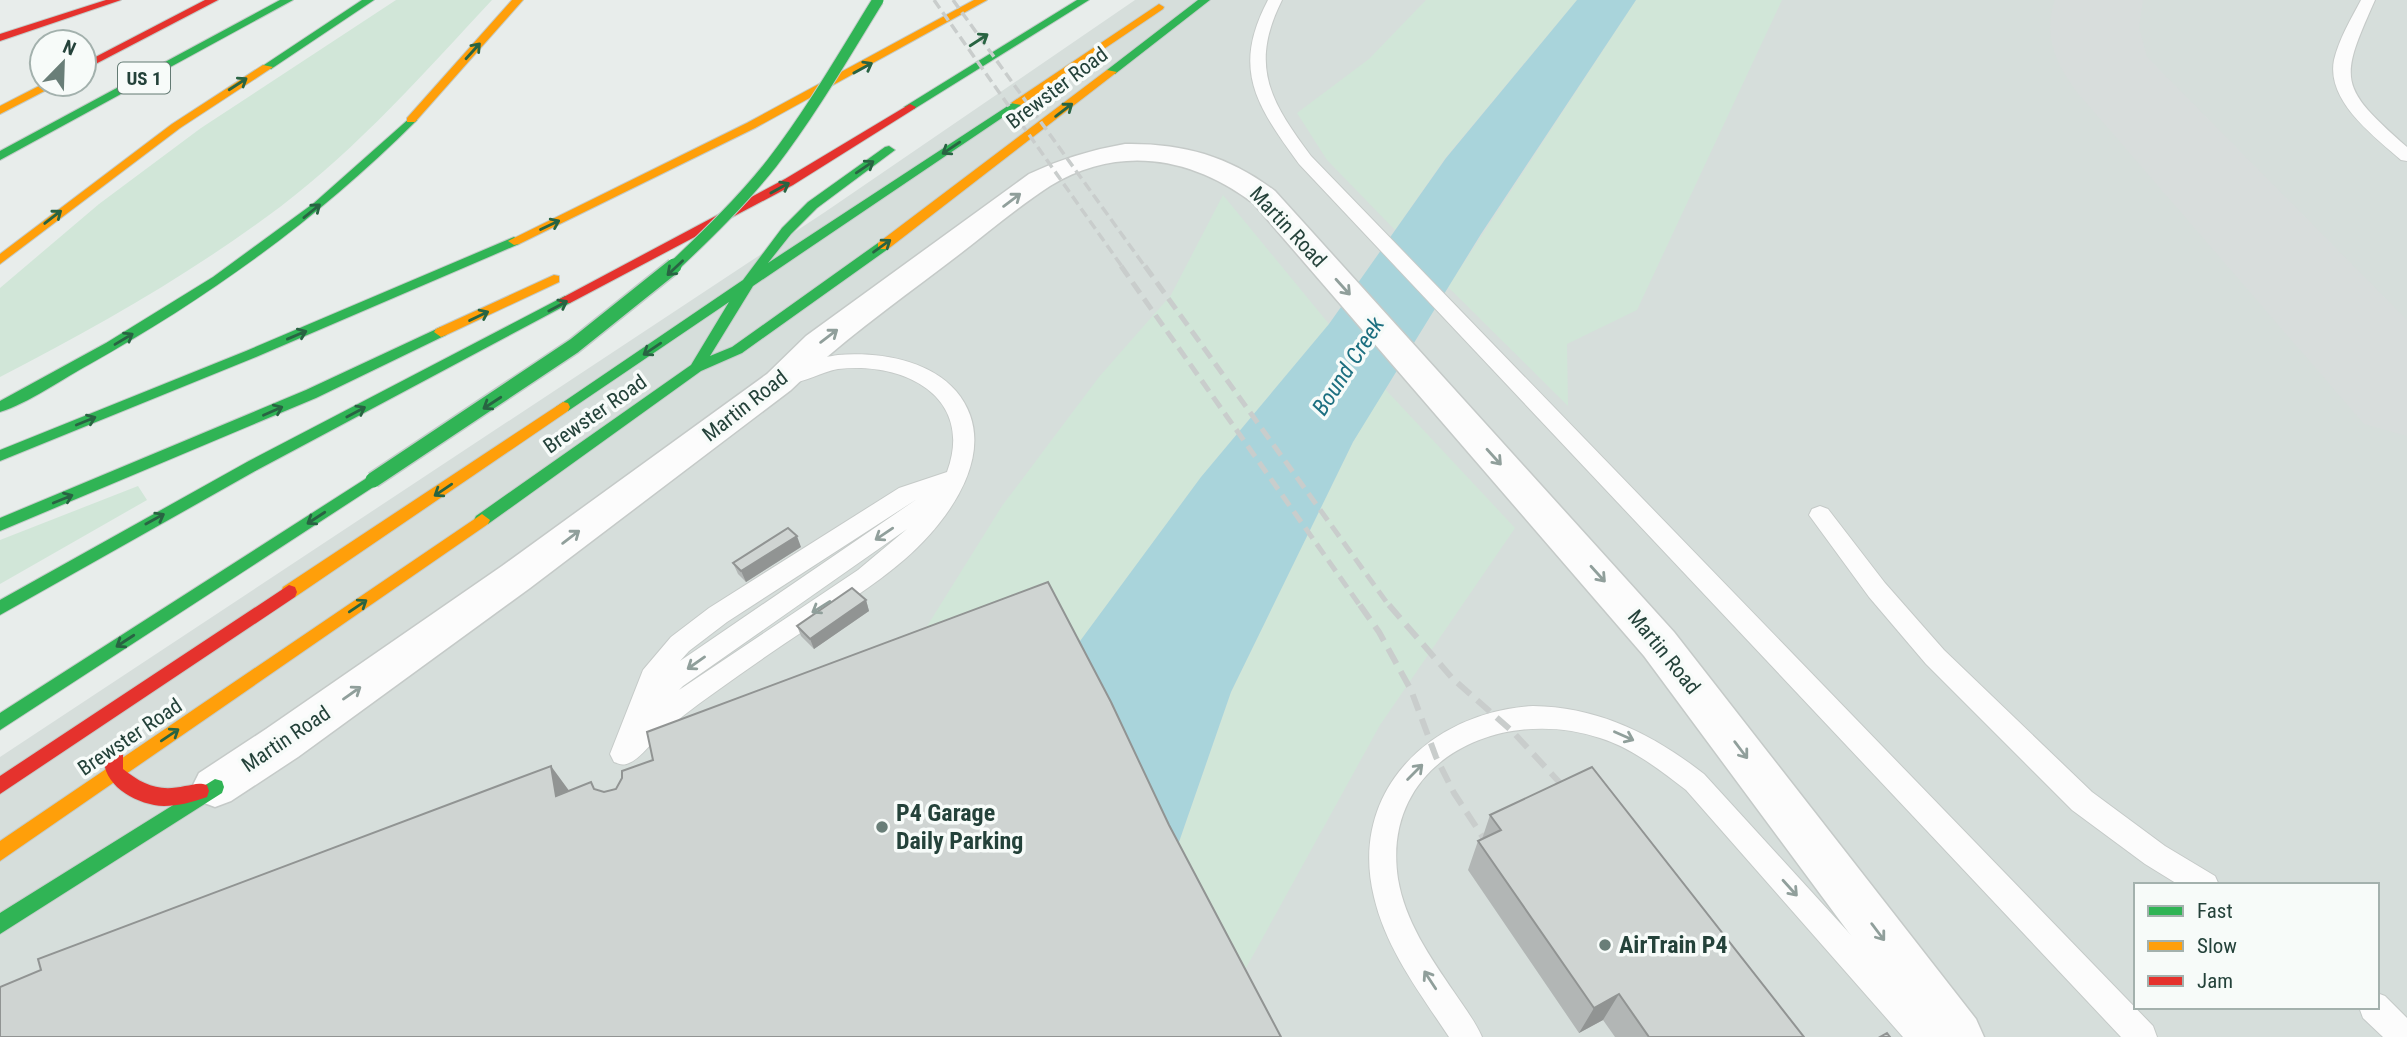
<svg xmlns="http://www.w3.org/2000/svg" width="2407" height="1037" font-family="'Roboto Condensed',sans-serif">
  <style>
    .built { fill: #d6dedb; fill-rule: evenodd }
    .green { fill: #d1e6d8 }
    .water { fill: #a9d4db }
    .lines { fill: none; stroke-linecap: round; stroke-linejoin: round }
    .taxiway { fill: #d8dddc; fill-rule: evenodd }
    .lane-casing { stroke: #c5cac8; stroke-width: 2 }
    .street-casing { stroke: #c5cac8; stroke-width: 3 }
    .fast-casing { stroke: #c3cbc8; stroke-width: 2 }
    .slow-casing { stroke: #c3cbc8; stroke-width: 2 }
    .jam-casing { stroke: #c3cbc8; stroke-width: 2 }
    .lane { fill: #fcfcfc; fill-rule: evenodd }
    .street { fill: #fcfcfc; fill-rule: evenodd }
    .fast { fill: #30b455; fill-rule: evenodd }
    .slow { fill: #ff9f0a; fill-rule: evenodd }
    .jam { fill: #e5322d; fill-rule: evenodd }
    .rail-far2 { stroke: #c9cdcc; stroke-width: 3.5; stroke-dasharray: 10 5; stroke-linecap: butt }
    .rail-far1 { stroke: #c9cdcc; stroke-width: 5; stroke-dasharray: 13 7; stroke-linecap: butt }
    .rail { stroke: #c9cdcc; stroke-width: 6; stroke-dasharray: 17 9; stroke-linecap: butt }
    .fast-bridge-far1-casing { stroke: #c3ccc9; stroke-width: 13; stroke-linecap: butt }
    .fast-bridge-casing { stroke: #c3ccc9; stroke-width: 18; stroke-linecap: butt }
    .fast-bridge-far1 { stroke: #30b455; stroke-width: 11 }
    .fast-bridge { stroke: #30b455; stroke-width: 15 }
    .wall { fill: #b2b6b5 }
    .shaded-wall { fill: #919493 }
    .building { fill: #cfd4d2; stroke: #919493; stroke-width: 2 }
    .oneway { stroke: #286442 }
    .oneway2 { stroke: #909f9b }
    .poi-dot { fill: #697e78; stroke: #f7fbf9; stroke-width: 2.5 }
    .labels { text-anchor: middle; stroke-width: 7; stroke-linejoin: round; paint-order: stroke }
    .shield { fill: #f7fbf9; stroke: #637a73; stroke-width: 2 }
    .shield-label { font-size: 19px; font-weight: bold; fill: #24423a }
    .street-label { font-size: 21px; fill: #24423a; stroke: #f7fbf9 }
    .water-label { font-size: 23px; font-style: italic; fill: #1c6f80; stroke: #f7fbf9 }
    .near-poi-label { font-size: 24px; font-weight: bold; fill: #24423a; stroke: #f7fbf9; text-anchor: start }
  </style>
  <rect width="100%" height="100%" fill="#e8edeb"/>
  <path class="built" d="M1135,0h1272v1037h-2407v-280l825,-545zM2136,885h241v122h-241z"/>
  <path class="green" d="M396,0h96c-67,72 -133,147 -212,207 -88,66 -183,120 -280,170v-89l99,-84 102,-76z
    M1426,0h151l-131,157 -51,73 -68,-70 -30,-47 72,-54z
    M1636,0h146l-145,310 -70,34 1,62 -120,-119z
    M1223,195l106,129 -128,153 -132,179 -183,36 116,-186 97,-129 72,-82z
    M1385,389l130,139 -135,197 -145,263 -64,-123 60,-173 122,-250z
    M138,486l9,14 -147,84v-44z"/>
  <path class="water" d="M1577,0h59l-155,234 -128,208 -122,250 -60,173 -102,-209 132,-179 128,-153 117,-166z"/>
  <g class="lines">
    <path class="taxiway" d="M2055,0h88l-4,28 8,29 260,263v116l-43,-12 -288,-333c-21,-30 -33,-55 -21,-91z"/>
    <g class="lane-casing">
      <path id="lane" d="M1268,0h14c-33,66 -12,101 29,156l842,870 4,11h-36l-822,-873c-42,-58 -68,-94 -31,-164z
        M2361,0h14c-36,81 -37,86 32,147v14l-6,-1c-27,-24 -75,-59 -67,-100 5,-21 17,-41 27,-60z
        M838,355c40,-3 90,4 118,36 47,56 -6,129 -51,168 -31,27 -66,48 -100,71 -30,20 -61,41 -91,63 -20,14 -40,29 -58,46 -8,8 -17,20 -27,24 -7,3 -9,1 -15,-1l-4,-8 33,-84 28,-33 38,-29 190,-120 48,-16c28,-76 -44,-111 -109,-103 -18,3 -40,18 -57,13l-3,-5c9,-15 43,-19 60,-22zM917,499l-237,162 9,-10 38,-29zM907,529l-49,41 -179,120 4,-4z
        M1820,506l8,3 57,74 59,67 148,142 73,54 50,30 4,9h-40l-34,-21 -73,-54 -146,-146 -57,-67 -60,-82 3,-6z
        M1533,706c65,1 120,28 171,68l230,252 4,11h-35l-217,-247c-26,-20 -54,-42 -86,-52 -99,-33 -220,23 -202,141 7,42 32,78 56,113 10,15 21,29 28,45h-33c-29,-44 -63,-88 -75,-140 -26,-106 57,-185 159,-191z
        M2377,993l8,3 22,22v19h-24l-20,-19 -4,-11h18z"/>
    </g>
    <g class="street-casing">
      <path id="street" d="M1125,144c57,-1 104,12 150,47l399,441 302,387 8,18h-58l-282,-381 -391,-453c-61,-46 -134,-59 -203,-17 -37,24 -71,54 -106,80 -53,40 -106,78 -153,124l-261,198 -232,169 -67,44 -16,6 -16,-6 -7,-14 7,-14 67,-44 236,-163 265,-192 39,-38 223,-162c32,-15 62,-24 96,-30z"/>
    </g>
    <g class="fast-casing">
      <path id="fast" d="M280,0h13l-293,160v-9z
        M362,0h12l-103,69 -10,-2z
        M1077,0h12l-175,109 -10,-2z
        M1198,0h12l-95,74h-8v-4z
        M1017,100l4,1v4l-268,181 -43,70 22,-9 146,-104h10v6l-146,104 -41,18 -213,153h-12l-2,-4 2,-4 215,-151 38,-63 -161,109h-10l-2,-4 187,-127 39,-52 26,-26 77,-55 4,-1 6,4 -78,58 -26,26 -23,29z
        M411,117l6,3 -2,2c-97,97 -206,175 -325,242 -26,14 -63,40 -90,48v-11l106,-58 107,-66 101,-74z
        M514,237l6,4 -1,3 -263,113 -256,104v-11l246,-99z
        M565,296l5,1 2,3 -2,3 -313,167 -257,145v-15l247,-138z
        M441,327l5,2 2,3 -2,3 -130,63 -316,133v-13l306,-128z
        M373,474l5,2 3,4 -3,4 -378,246v-17z
        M215,779l7,2 2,6 -2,6 -222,141v-21z"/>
    </g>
    <g class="slow-casing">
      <path id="slow" d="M512,0h11l-108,122h-8v-4z
        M974,0h13l-232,128 -236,116 -5,1 -6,-4 239,-118z
        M1159,4l5,3 -1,2 -142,96 -10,-2z
        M263,65l10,2 -93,61 -180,136v-10l172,-130z
        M1107,70l10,2 -229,177h-10v-6z
        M43,84h15l-58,30v-8z
        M554,275l5,1v6l-113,53 -5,2 -7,-5 2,-3z
        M563,402l5,1 2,4 -2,4 -273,186h-12l-2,-5 2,-5z
        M482,514l8,6 -2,4 -488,337v-20z"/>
    </g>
    <g class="jam-casing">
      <path id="jam" d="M106,0h15l-121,41v-7z
        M205,0h13l-134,70v-7z
        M910,104l6,3 -2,2 -121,76 -223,118h-10l-2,-3 227,-121z
        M289,585l6,2 2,5 -2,5 -295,197v-18z
        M114,742l6,2 3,6v19c20,16 36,23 62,17 8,-1 13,-4 22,-1l2,6 -2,6c-14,5 -29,9 -43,9 -31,-1 -73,-27 -56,-62z"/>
    </g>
    <use href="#lane" class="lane"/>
    <use href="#street" class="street"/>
    <use href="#fast" class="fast"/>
    <use href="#slow" class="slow"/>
    <use href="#jam" class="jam"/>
    <path class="rail-far2" d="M934,0l189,268
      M953,0l193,268"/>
    <path class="rail-far1" d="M1121,266l240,341
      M1145,266l245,341"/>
    <path class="rail" d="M1360,605l19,27 32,58 25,67 18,36 32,49
      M1389,605l64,74 59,52 61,66"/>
    <g class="fast-bridge-far1-casing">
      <path id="fast-bridge-far1" d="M672,268c35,-33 70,-67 100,-105 40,-52 72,-108 106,-163"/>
    </g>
    <g class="fast-bridge-casing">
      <path id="fast-bridge" d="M373,480l201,-134 100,-80"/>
    </g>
    <use href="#fast-bridge-far1" class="fast-bridge-far1"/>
    <use href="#fast-bridge" class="fast-bridge"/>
  </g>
  <path class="wall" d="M801,547l-55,35 -8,-8 -5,-11z
    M866,600l3,11 -55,38 -13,-13 -4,-10z
    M1490,815l314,222h-189l-12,-17 -24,13 -111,-163 10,-29 4,-2z"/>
  <path class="shaded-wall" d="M797,536l4,11 -55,35 -5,-11z
    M866,600l3,11 -55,38 -4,-10z
    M551,766l30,41 -25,-11z
    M1619,994l-16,26 -24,13 15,-25z"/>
  <path class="building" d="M788,528l9,8 -56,35 -8,-8z
    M1048,582l63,120 58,123 112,212h-1281v-50l41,-17 -3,-11 513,-193 5,30 35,-14 3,7 10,3 12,-3 6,-11v-7l31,-11 -6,-28z
    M852,588l14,12 -56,39 -13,-13z
    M1592,767l212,270h-155l-30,-43 -25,14 -116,-167 23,-11 -11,-15z
    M1887,1033l3,4h-10z"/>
  <defs><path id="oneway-shaft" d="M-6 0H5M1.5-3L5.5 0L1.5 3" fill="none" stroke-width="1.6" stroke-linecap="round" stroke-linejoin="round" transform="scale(1.75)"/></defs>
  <g class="oneway">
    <use href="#oneway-shaft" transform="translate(979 40) rotate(-33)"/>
    <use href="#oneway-shaft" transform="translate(473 51) rotate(-48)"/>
    <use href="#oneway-shaft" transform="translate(863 68) rotate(-29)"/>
    <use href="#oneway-shaft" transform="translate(238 84) rotate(-33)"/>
    <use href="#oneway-shaft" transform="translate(1064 110) rotate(-37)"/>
    <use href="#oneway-shaft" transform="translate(951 148) rotate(146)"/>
    <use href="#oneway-shaft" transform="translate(865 167) rotate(-34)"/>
    <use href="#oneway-shaft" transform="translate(780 188) rotate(-29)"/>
    <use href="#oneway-shaft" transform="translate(312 211) rotate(-39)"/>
    <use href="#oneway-shaft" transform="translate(53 217) rotate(-38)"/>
    <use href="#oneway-shaft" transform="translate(550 225) rotate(-25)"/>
    <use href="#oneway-shaft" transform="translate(882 246) rotate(-36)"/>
    <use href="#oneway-shaft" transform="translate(675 268) rotate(137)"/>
    <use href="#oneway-shaft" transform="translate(558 306) rotate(-28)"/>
    <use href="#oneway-shaft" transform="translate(479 316) rotate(-26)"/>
    <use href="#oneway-shaft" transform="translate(297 335) rotate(-23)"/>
    <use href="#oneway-shaft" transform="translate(124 339) rotate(-31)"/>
    <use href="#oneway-shaft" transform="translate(652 349) rotate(146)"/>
    <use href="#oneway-shaft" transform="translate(492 403) rotate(147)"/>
    <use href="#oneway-shaft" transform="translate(273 411) rotate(-24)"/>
    <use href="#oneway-shaft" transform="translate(356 412) rotate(-28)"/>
    <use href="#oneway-shaft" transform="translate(86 421) rotate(-22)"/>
    <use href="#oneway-shaft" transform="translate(443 490) rotate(146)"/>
    <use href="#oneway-shaft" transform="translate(63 499) rotate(-22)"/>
    <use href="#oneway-shaft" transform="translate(316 518) rotate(147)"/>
    <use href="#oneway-shaft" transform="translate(155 519) rotate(-29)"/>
    <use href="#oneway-shaft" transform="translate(358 606) rotate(-34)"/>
    <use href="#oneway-shaft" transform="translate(125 641) rotate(147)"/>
    <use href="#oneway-shaft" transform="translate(170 735) rotate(-34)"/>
  </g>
  <g class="oneway2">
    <use href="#oneway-shaft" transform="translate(1012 200) rotate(-37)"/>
    <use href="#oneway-shaft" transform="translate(1343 287) rotate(48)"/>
    <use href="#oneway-shaft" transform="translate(829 336) rotate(-37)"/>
    <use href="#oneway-shaft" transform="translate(1494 457) rotate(48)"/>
    <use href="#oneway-shaft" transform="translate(884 534) rotate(146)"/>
    <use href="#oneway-shaft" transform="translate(571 537) rotate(-37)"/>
    <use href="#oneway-shaft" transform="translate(1598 574) rotate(48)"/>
    <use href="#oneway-shaft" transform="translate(821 607) rotate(148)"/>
    <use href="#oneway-shaft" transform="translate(696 663) rotate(145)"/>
    <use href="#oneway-shaft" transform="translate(352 693) rotate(-35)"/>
    <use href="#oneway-shaft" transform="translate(1624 736) rotate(24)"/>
    <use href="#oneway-shaft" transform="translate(1741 750) rotate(53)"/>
    <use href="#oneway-shaft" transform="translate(1415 772) rotate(-45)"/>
    <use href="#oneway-shaft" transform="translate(1790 888) rotate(48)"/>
    <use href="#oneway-shaft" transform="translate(1878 932) rotate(53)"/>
    <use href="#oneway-shaft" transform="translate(1430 980) rotate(-123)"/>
  </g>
  <g class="poi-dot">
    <circle cx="882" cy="827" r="7"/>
    <circle cx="1605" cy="945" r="7"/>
  </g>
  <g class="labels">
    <rect class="shield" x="118" y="62.5" width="52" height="31" rx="5"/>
    <g class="shield-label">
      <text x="144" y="85">US 1</text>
    </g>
    <g class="street-label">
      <text transform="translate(1057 88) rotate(-37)" y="7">Brewster Road</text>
      <text transform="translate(1288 227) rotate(47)" y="7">Martin Road</text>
      <text transform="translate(745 406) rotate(-38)" y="7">Martin Road</text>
      <text transform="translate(595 414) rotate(-35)" y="7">Brewster Road</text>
      <text transform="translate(1664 652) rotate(51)" y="7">Martin Road</text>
      <text transform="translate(130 737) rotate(-34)" y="7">Brewster Road</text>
      <text transform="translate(286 739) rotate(-34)" y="7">Martin Road</text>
    </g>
    <g class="water-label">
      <text transform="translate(1348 366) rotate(-57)" y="8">Bound Creek</text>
    </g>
    <g class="near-poi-label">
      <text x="896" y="821">P4 Garage<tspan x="896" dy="28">Daily Parking</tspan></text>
      <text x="1619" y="953">AirTrain P4</text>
    </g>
  </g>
  <rect x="2134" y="883" width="245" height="126" fill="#f7fbf9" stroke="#a3b1ad" stroke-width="2"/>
  <rect x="2148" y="906" width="35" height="10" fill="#30b455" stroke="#a3b1ad" stroke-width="2"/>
  <text x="2197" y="918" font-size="21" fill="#24423a">Fast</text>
  <rect x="2148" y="941" width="35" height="10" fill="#ff9f0a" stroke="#a3b1ad" stroke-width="2"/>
  <text x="2197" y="953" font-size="21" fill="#24423a">Slow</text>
  <rect x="2148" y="976" width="35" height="10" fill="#e5322d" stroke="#a3b1ad" stroke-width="2"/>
  <text x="2197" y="988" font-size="21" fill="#24423a">Jam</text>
  <g transform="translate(63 63) rotate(23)"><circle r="33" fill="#f7fbf9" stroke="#a3b1ad" stroke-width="2"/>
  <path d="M0-5L12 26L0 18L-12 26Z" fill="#697e78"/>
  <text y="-10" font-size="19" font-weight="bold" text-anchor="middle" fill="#24423a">N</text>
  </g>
</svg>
